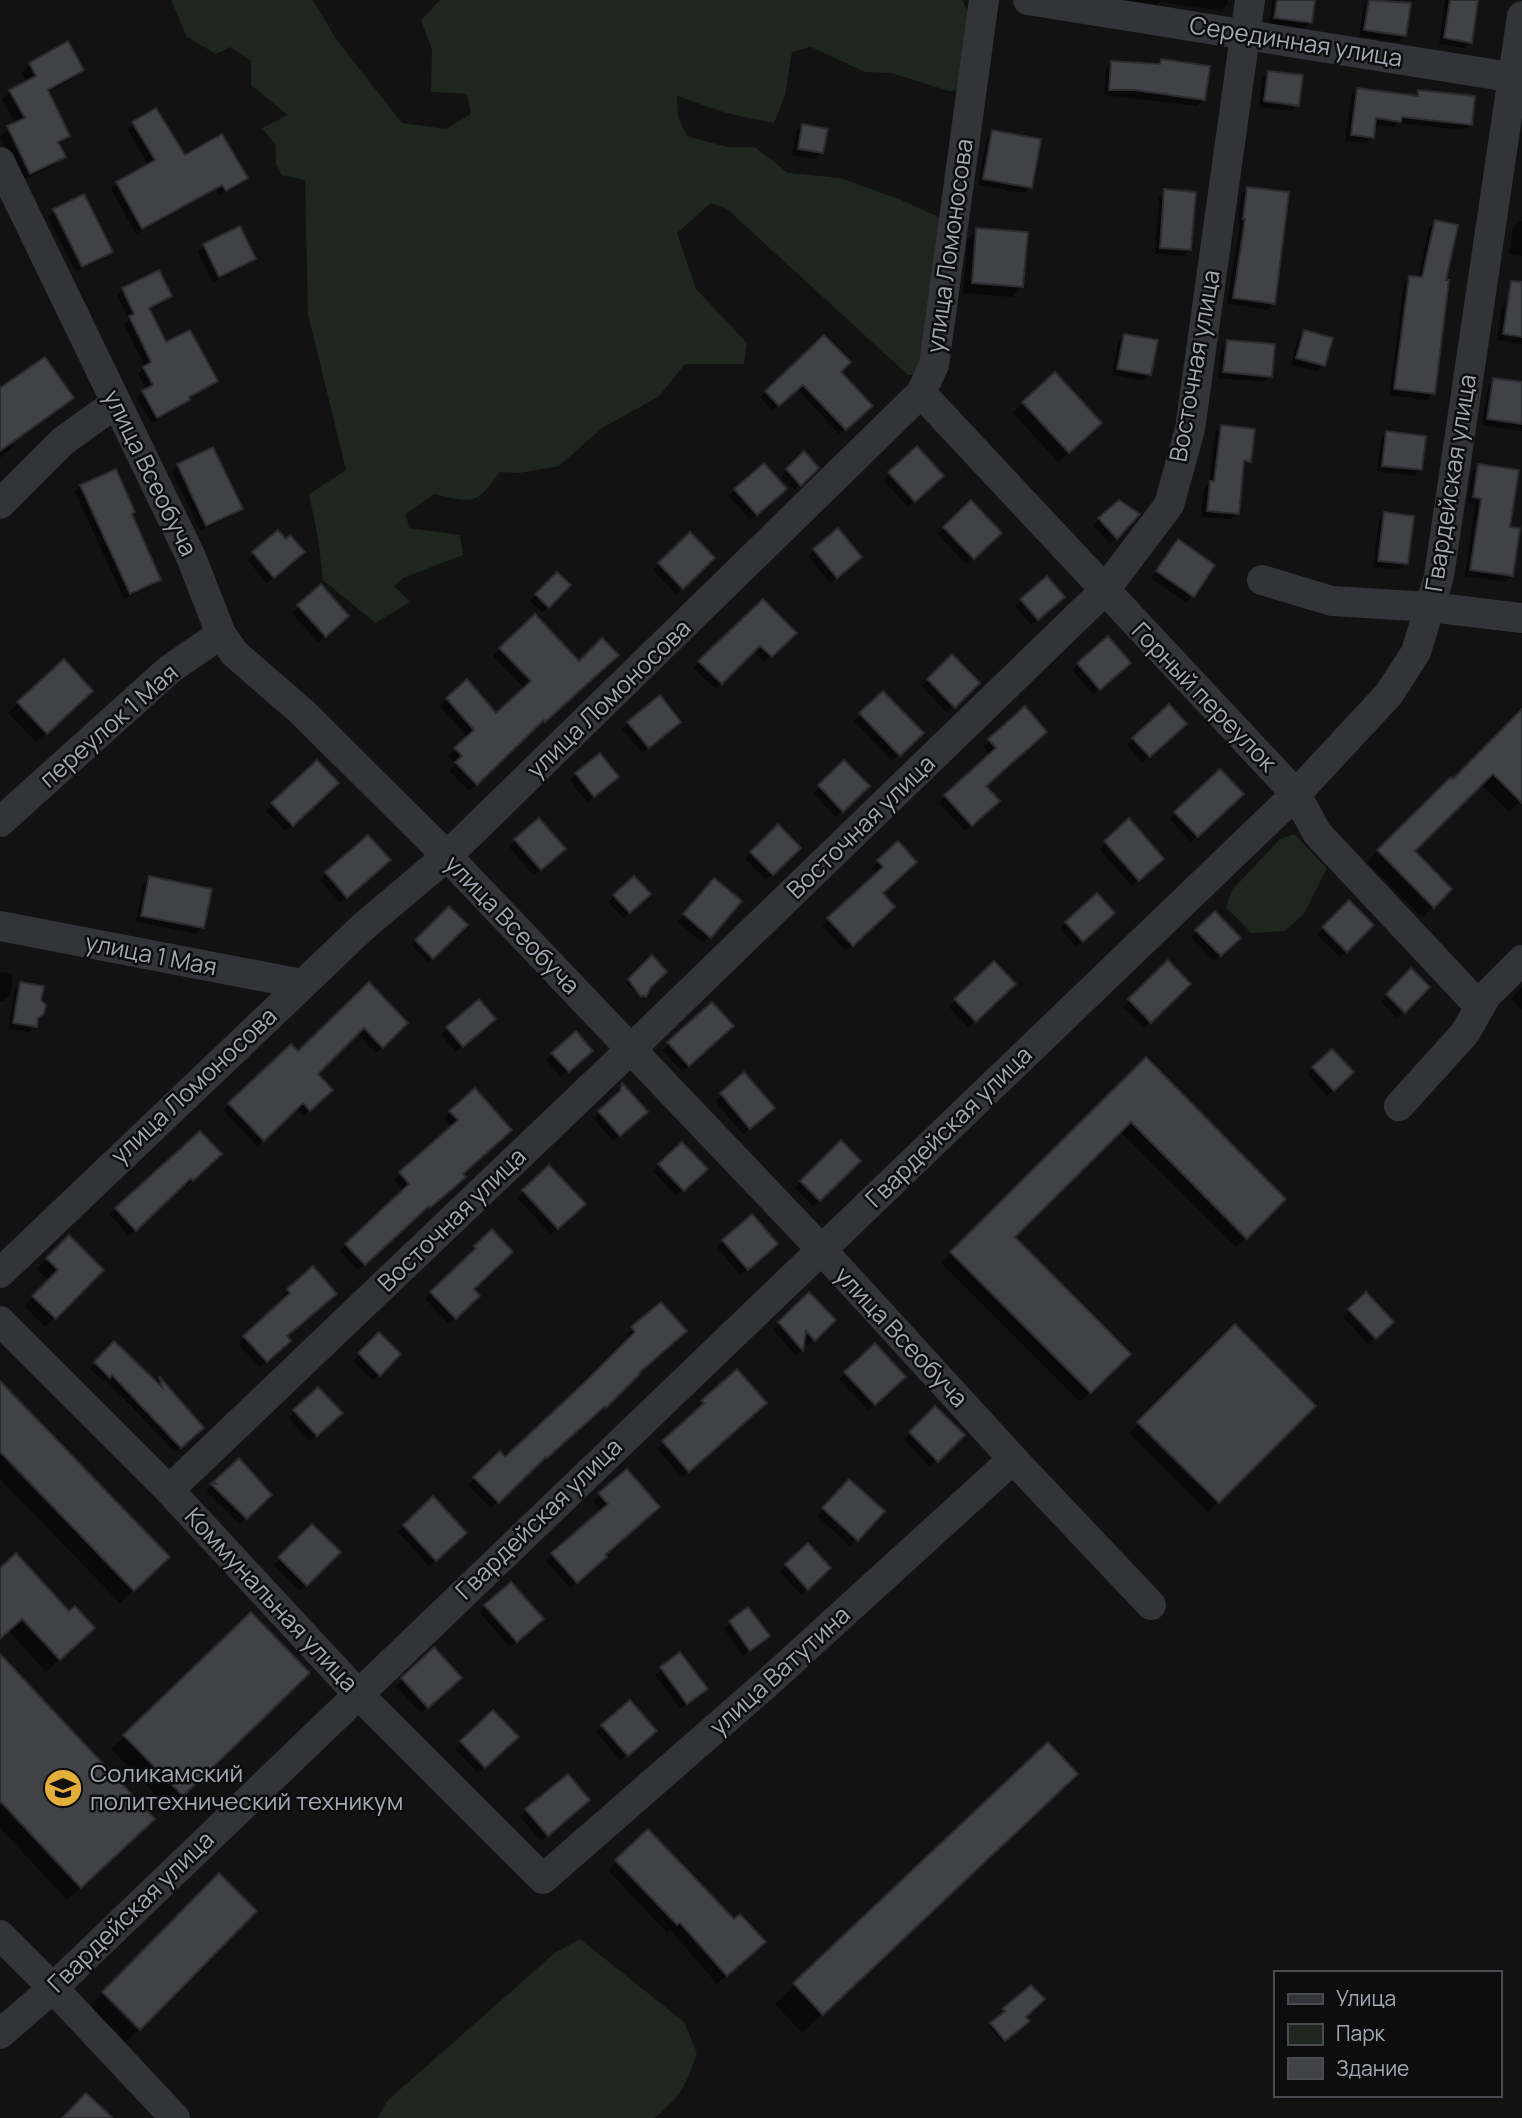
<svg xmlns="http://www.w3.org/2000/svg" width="1522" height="2118" font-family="Manrope,sans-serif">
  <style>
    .green { fill: #1e261f }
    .shadow { fill: #0007 }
    .building { fill: #414246; stroke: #2c2c2f; stroke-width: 2 }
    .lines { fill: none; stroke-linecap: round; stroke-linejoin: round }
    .minor { stroke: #333438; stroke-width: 30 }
    .labels { text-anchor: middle; stroke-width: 5; stroke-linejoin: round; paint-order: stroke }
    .street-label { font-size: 24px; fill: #a4a8b3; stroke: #0d0d0e }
    .poi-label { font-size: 24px; fill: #a4a8b3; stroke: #0d0d0e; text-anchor: start }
  </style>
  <rect width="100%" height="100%" fill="#121213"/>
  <path class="green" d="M171,0h142l23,39 66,84 44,6 25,-15 -4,-20 -36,-2 1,-42 -11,-30 19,-20h522l7,14 -9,76 -11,1 -58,-18 -26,-1 -54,-25 -19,5 -7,43 -11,28 -48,-10 -49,-17 1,21 9,19 40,11h28l33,26 52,5 59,21 46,21 -24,155h-13l-181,-166 -16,-6 -34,30 19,56 51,54 -3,21h-59l-27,33 -56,31 -43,38 -40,7 -19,-1c-25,34 -26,31 -66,22l-28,20 3,14 51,7 3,20 -60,23 -9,8 16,16 -35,21 -52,-43 -5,-42 -9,-44 37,-24 -38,-156 -3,-134 -23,-5 -6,-11v-18l-14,-18 26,-13 -37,-30v-24l-21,-14 -14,7 -29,-17z
    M1294,834l33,34 -23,46 -19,17 -34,2 -25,-26 6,-17 48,-51z
    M580,1939l104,83 13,31c-12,34 -15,41 -42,65h-278l11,-18 168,-148z"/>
  <path class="shadow" d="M1111,0h117v4l-7,7 -61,-9 -7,7z
    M1272,0h42l-4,22 -6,7 -35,-5z
    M1368,0l41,4 -4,31 -7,7 -39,-6 5,-32z
    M1445,0h32l-7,42 -6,6 -25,-4z
    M67,43l15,27 -8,8 -27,15 20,42 -9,10 6,11 -9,9 -34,16 -21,-45 16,-12 -14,-24 8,-8 17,-9 -6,-10 9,-9z
    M1161,61l43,38 -7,7 -93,-11 2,-26 6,-7 45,3z
    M1269,73l28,32 -6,6 -32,-4 3,-28z
    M1357,90l57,7 5,-5 51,32 -6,6 -67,-7 -4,4 -19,-2 -2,12 -6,6 -21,-2 6,-45z
    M156,110l28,47 62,21 -27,18 -3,-7 -80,45 -25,-45 6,-6 32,-17 -22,-37z
    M803,126l19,26 -7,7 -23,-4 4,-23z
    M993,131l37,56 -6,6 -46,-8 9,-47z
    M1248,189l25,115 -6,6 -40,-7 13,-78 -2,-1 3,-29z
    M1165,191l25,59 -7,6 -28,-2 4,-57z
    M55,211l56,40 -6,7 -29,14 -28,-55z
    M1520,221h2v35l-13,-2 4,-27z
    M1435,222l9,60 -11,111 -6,7 -38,-5 15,-111 6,-6 8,1 11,-51z
    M977,230l45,57 -10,10 -49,-4 4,-53z
    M204,245l50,14 -7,6 -34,17 -15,-30z
    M123,290l47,6 -6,6 -16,8 18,35 50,35 -28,19 -6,7 -31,17 -14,-25 10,-8 -9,-16 7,-7 -21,-43 5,-5 -12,-23z
    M1509,299l13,2v43l-25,-4 5,-34z
    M1305,332l18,33 -6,6 -26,-6 7,-27z
    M1124,336l25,38 -6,7 -31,-6 6,-33z
    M824,338l15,34 31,33 -31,29 -42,-45 -25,21 -12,-13z
    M1227,342l44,34 -7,6 -46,-4 3,-30z
    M1494,380l28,4v47l-40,-6 6,-39z
    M72,398l-59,44 2,3 -15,13v-32z
    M1023,403l67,30 -32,29 -45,-49z
    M1221,427l29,34 -7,6 -6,46 -6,6 -30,-2 3,-28 5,-5 6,-51z
    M1387,433l33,37 -6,6 -37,-5 4,-32z
    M917,448l25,28 -34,31 -25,-27z
    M804,454l13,14 -23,22 -13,-13z
    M178,465l63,44 -7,6 -34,16 -28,-60z
    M1478,466l30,62 3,48 -6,6 -40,-6 10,-72 -8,-1 5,-30z
    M81,486l49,28 29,66 -6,6 -29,13 -49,-107z
    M735,490l43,5 -28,25 -21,-24z
    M971,503l28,30 -33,31 -28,-30z
    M1138,514l-28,30 -17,-19 7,-6z
    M1385,514l21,49 -6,7 -27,-3 6,-47z
    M838,530l16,33 -24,20 -22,-27z
    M278,532l18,26 -29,25 -20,-23z
    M690,535l22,23 -36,36 -23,-24z
    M1178,542l15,53 -7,7 -35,-24z
    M557,574l11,11 -26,28 -12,-12z
    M321,587l19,35 -22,20 -26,-29z
    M1021,600l36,3 -26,22 -16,-19z
    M763,601l31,32 -30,29 -11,-11 -38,38 -22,-21z
    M535,616l44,48 31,-2 -73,66 -1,-2 -67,65 -20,-20 7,-7 -8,-8 20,-18 -28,-32 7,-7 49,16 29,-26 -32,-33z
    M952,657l26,26 -31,30 -25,-27z
    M1078,664l44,5 -29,25 -21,-24z
    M883,693l38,40 -29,28 -38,-40z
    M81,701l-45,41 -28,-29 10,-10z
    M1169,707l9,23 -36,32 -15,-17z
    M1025,709l-41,77 13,15 -32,30 -26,-28 52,-48 -8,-8z
    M1522,712v87l-13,13 -28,-28 -69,67 38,38 -28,29 -55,-56 84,-83 2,2z
    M629,723l44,5 -31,25 -20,-24z
    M317,763l19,20 -51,48 -19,-20z
    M844,763l23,23 -31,31 -23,-24z
    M1220,771l22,23 -51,48 -21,-23z
    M576,774l34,9 -23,19 -17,-22z
    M1129,821l27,44 -24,21 -33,-37z
    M778,827l21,21 -33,32 -21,-21z
    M368,837l14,29 -42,37 -20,-23z
    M516,841l41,14 -23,20 -25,-28z
    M898,844l-17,50 12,13 -47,44 -24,-25 56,-52 -6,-6z
    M150,878l53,49 -7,7 -60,-12 7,-38z
    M634,878l14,16 -25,24 -15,-16z
    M708,887l31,15 -36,41 -25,-21z
    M1349,903l23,22 -32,32 -23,-22z
    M446,911l19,14 -37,37 -17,-17z
    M1215,914l23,24 -24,23 -23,-24z
    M1106,919l-30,28 -16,-18 6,-6z
    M652,958l13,14 -26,24 -13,-13z
    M994,963l20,21 -46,43 -19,-20z
    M1168,963l21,21 -45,44 -21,-21z
    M1411,971l17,16 -31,31 -16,-17z
    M0,972l13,2 -3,21 -7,6h-3z
    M21,984l19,17 3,12 -14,19 -21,-3 7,-39z
    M369,985l37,38 -30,30 -19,-20 -41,41 15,16 -28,26 -7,-8 -39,38 -34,-36 68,-64 7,8z
    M1522,987v23l-11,-11z
    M712,1005l13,27 -43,39 -20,-21z
    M487,1025l-31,27 -15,-17 6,-7z
    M1331,1051l20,21 -24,24 -20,-22z
    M552,1054l33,3 -24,20 -15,-17z
    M1146,1060l138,139 -48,48 -116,-116 -107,107 115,116 -48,48 -139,-139z
    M744,1074l23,40 -24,20 -28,-33z
    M622,1086l17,32 -26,23 -20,-23 22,-19 1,-7z
    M475,1090l-14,84 -4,9 -34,30 -2,-3 -63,60 -18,-19 64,-60 -10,-11 58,-53 -8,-9z
    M200,1133l19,21 -33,32 -2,-3 -55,53 -19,-21z
    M841,1143l18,18 -46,45 -18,-18z
    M682,1144l23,25 -29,27 -23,-25z
    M549,1167l34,37 -32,30 -34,-36z
    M751,1217l18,33 -29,25 -23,-28z
    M492,1232l-20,57 6,6 -29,29 -24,-25 46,-44 -2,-2z
    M69,1238l33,32 -57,57 -21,-21 25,-25 -12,-12z
    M313,1269l-28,68 3,4 -28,26 -22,-23 46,-44 -2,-3 6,-6z
    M809,1294l25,26 -27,25 -4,-5 -1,10 -6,6 -23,-26z
    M1366,1295l25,27 -23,22 -25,-27z
    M661,1304l-23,70 -39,38 -2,-1 -57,52 -1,-2 -48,47 -23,-23 32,-31 5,5 125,-120 -4,-4z
    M1235,1327l79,79 -106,106 -79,-79z
    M379,1335l20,19 -26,27 -20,-20z
    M114,1344l41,39 4,-4 43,49 -27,24 -69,-72 -2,2 -14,-13z
    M875,1346l28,31 -35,33 -29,-31z
    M0,1384l167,173 -47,46 -120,-124z
    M318,1389l22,24 -30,28 -22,-23z
    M702,1402l57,7 -77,68 -25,-28 41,-39 -2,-2z
    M935,1408l27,27 -32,32 -26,-27z
    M239,1461l31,33 -30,30 -34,-33z
    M626,1471l-23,85 -4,7 -29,25 -24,-27 57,-50 -10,-10z
    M849,1481l33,31 -32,34 -33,-30z
    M433,1499l32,34 -36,33 -31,-34z
    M312,1526l26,26 -38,39 -26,-26z
    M808,1545l21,23 -28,27 -21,-23z
    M0,1570l80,71 -34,31 -38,-42 -8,8z
    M485,1606l50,19 -25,22 -31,-35z
    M748,1609l20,27 -25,20 -19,-27z
    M251,1614l57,59 -139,135 -58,-59z
    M434,1650l19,34 -32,29 -25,-27z
    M680,1654l19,41 -19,14 -25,-34z
    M0,1656l140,176 -73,68 -67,-72z
    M493,1712l23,25 -38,36 -23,-24z
    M603,1726l45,11 -28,23 -24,-28z
    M1056,1793l-254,240 -27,-29 20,-20z
    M582,1806l-41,35 -21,-24 7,-7z
    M648,1831l107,120 -38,33 -47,-54 -3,3 -59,-63z
    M219,1875l36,36 -129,131 -36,-36z
    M1004,2010l20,7 4,4 -26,21 -13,-15 14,-12 -2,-3z"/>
  <path class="building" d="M1277,0h38l-3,23 -38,-5z
    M1369,0l42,3 -5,33 -42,-6z
    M1450,0h28l-6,43 -28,-5z
    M68,41l16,29 -36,20 22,46 -12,6 8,15 -36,17 -23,-48 18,-8 -16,-28 27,-14 -7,-13z
    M1161,59l49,7 -5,34 -71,-10h-25l2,-29 49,3z
    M1268,71l35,4 -4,31 -35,-5z
    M1357,88l61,8v-6l57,6 -3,29 -70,-8 -1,5 -25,-4 -2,20 -23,-3z
    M156,108l29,47 37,-21 26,44 -22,13 -4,-6 -80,44 -26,-47 39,-22 -23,-38z
    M802,124l26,5 -5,24 -25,-4z
    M992,130l49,9 -9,49 -49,-9z
    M1247,187l42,5 -14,112 -42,-6 12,-79h-2z
    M1164,189l32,3 -5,58 -31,-2z
    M84,194l29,58 -31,15 -29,-58z
    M1435,220l23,5 -12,55h3l-14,114 -41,-5 15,-113 13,1z
    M240,226l16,33 -37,18 -16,-33z
    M976,228l52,4 -5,55 -51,-4z
    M159,270l13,26 -23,12 17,34 24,-12 28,51 -29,16 1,3 -33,18 -15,-27 11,-6 -10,-18 8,-5 -22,-46 5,-2 -12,-26z
    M1511,281l11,1v55l-19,-3z
    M1304,330l29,8 -8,28 -29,-8z
    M1124,334l34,6 -7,35 -34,-6z
    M824,335l27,27 -10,10 32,34 -27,24 -43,-45 -24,21 -14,-15z
    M1227,340l48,4 -3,33 -49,-5z
    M45,357l29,41 -74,53v-63z
    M1055,372l47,51 -33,30 -47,-51z
    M1493,378l29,4v42l-35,-5z
    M1221,425l34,4 -4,33 -7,-1 -5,53 -32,-3 3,-30h4z
    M1386,431l40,5 -4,34 -40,-4z
    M917,446l27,30 -29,26 -27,-30z
    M213,447l30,62 -37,17 -29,-62z
    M804,451l15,17 -18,18 -15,-17z
    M764,463l23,26 -30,26 -23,-26z
    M1478,464l41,6 -9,57 10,1 -7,48 -43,-6 11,-71 -8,-2z
    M116,469l19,43 -3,2 29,66 -31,14 -50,-109z
    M971,500l31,33 -28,26 -31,-32z
    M1119,500l21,14 -23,25 -19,-21z
    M1384,512l30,4 -6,48 -30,-3z
    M838,528l24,29 -25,21 -24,-29z
    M278,530l8,9 4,-4 15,17 -31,26 -22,-26z
    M690,532l25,26 -32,31 -25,-26z
    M1178,539l37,26 -21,32 -38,-26z
    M557,572l14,13 -22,23 -14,-14z
    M1047,576l18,21 -27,23 -18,-21z
    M321,584l28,32 -23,21 -29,-32z
    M763,599l34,34 -25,24 -12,-11 -38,38 -24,-23z
    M535,614l44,47 23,-23 17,17 -74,67 -1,-2 -67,65 -22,-23 7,-6 -8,-8 20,-18 -28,-32 21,-19 29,34 35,-32 -32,-33z
    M1108,636l23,27 -31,27 -23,-27z
    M952,654l28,29 -25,25 -28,-29z
    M64,659l29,32 -46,43 -30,-32z
    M883,691l41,42 -24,23 -41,-43z
    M660,695l21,27 -32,26 -22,-26z
    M1169,704l18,20 -37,33 -18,-19z
    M1025,706l22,26 -61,54 14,15 -28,25 -28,-31 52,-47 -8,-9z
    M1522,709v94l-29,-29 -78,77 37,38 -18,19 -57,-58 74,-73 2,2z
    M600,753l19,24 -25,20 -19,-24z
    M317,760l22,23 -46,43 -22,-23z
    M844,760l26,26 -27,26 -25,-27z
    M1220,769l24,25 -46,43 -24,-25z
    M539,818l27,31 -25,21 -27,-31z
    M1129,818l35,41 -25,22 -35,-40z
    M778,824l23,24 -28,27 -23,-23z
    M368,835l23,25 -44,38 -22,-26z
    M898,841l19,21 -34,31 12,14 -42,39 -26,-28 56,-51 -6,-7z
    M149,876l63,13 -8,39 -63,-12z
    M634,876l17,18 -21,19 -17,-18z
    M714,878l28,23 -31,37 -28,-24z
    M1097,893l18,20 -32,29 -18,-20z
    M1349,900l25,25 -27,27 -25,-25z
    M449,906l19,19 -35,34 -18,-19z
    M1215,911l26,27 -20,18 -26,-26z
    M652,955l15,17 -16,15 -5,10 -3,-2 -2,2 -13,-18z
    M1168,960l23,24 -40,39 -23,-24z
    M994,961l22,23 -40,38 -22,-23z
    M1411,968l19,19 -25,26 -19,-19z
    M20,982l24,4 -3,14 5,5 -2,9 -6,4 -1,9 -24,-4z
    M369,982l39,41 -25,25 -19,-20 -46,46 15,16 -23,21 -7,-8 -39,38 -36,-38 63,-59 7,7z
    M479,999l17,20 -33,28 -17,-20z
    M712,1002l22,24 -45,40 -22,-24z
    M576,1031l17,20 -24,21 -18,-19z
    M1332,1049l22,23 -20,19 -22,-24z
    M1146,1057l140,142 -39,40 -116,-117 -116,115 116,117 -40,39 -141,-141z
    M744,1072l31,36 -25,21 -30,-36z
    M622,1083l26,29 -28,24 -22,-25 22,-20z
    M475,1088l37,42 -49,44 3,3 -36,31 -1,-2 -64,59 -20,-21 64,-60 -10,-12 59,-52 -9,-9z
    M200,1131l22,23 -29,27 -2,-3 -55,53 -21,-23z
    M841,1140l20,21 -41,40 -20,-20z
    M682,1142l26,27 -24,22 -26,-27z
    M549,1165l37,39 -28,25 -36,-39z
    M752,1214l26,30 -30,26 -26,-30z
    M492,1229l21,23 -39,37 6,7 -24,23 -26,-27 46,-44 -2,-2z
    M69,1235l35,35 -48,49 -24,-23 26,-26 -12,-12z
    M313,1266l24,28 -50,42 4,5 -24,21 -24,-26 47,-43 -3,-4z
    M809,1292l27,28 -21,21 -9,-10 -3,20 -25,-29z
    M1366,1292l28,30 -18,17 -28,-30z
    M661,1302l26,29 -48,42 1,1 -34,34 -1,-2 -58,52 -1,-1 -47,46 -26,-26 27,-26 5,6 78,-73 52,-52 -4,-5z
    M1235,1324l81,82 -97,97 -82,-81z
    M379,1332l22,22 -21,22 -22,-23z
    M114,1341l48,46 -3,-11 45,52 -23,20 -69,-73 -2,3 -16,-16z
    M875,1343l31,34 -31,28 -31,-33z
    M737,1369l30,34 -78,69 -27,-31 42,-38 -3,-2z
    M0,1381l170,176 -36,34 -134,-139z
    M318,1387l25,26 -26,23 -24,-26z
    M935,1406l30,29 -27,27 -29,-30z
    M239,1458l33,37 -25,24 -36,-35h5l-3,-2z
    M627,1469l33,38 -55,48 2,2 -30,26 -26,-30 57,-49 -10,-11z
    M849,1479l36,32 -27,30 -36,-33z
    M433,1496l34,37 -31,28 -33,-36z
    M312,1524l29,28 -34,34 -29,-29z
    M808,1543l23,25 -23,22 -23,-26z
    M16,1553l53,58 6,-5 20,22 -35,32 -38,-41 -22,20v-71z
    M511,1582l33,37 -27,23 -33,-37z
    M748,1607l22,29 -20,15 -21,-30z
    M251,1612l59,61 -127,123 -60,-61z
    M434,1647l28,31 -34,30 -27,-30z
    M680,1652l28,37 -21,15 -27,-37z
    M0,1654l155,165 -74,69 -81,-87z
    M630,1700l27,31 -29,25 -27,-31z
    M493,1710l26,27 -34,31 -25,-27z
    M1048,1742l30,32 -255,241 -30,-32z
    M568,1774l22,26 -42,36 -23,-27z
    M648,1829l86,90 6,-5 26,28 -39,34 -47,-53 -3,2 -62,-65z
    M219,1873l38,38 -117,119 -38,-38z
    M1031,1985l14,14 -19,18 4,4 -25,20 -15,-18 15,-12 -3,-2z
    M86,2093l27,25h-51z"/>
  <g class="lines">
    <path class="minor" d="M1028,0l494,79
      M0,162l191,395 30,77 13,19 67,58 146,145 374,393 192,210 138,146
      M921,393l375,401 21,39 163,174
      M0,504l63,-63 53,-38
      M1262,580l70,21 98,6 92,11
      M0,822l170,-153 51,-35
      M0,926l302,58
      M1399,1106l66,-73 21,-37 36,-36
      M0,1273l364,-347 83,-70 474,-463 13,-28 50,-365
      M0,1321l169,169 189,204 185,185 222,-194 248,-226
      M169,1490l462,-441 473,-458 65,-86 21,-76 60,-429
      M0,1935l53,53 122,130
      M0,2034l53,-46 1243,-1194 93,-100 27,-42 23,-76 83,-560"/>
  </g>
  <defs>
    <g id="university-disc" transform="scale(2.0125)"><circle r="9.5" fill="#e3af3a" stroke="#0d0d0e"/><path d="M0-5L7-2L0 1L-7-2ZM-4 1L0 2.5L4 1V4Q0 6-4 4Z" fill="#111"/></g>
  </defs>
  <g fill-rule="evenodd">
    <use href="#university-disc" x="63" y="1788"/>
  </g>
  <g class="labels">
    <g class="street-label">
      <text transform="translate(1296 42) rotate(9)" y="8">Серединная улица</text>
      <text transform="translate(950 246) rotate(-82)" y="8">улица Ломоносова</text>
      <text transform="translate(1195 366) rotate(-80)" y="8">Восточная улица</text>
      <text transform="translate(150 473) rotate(64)" y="8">улица Всеобуча</text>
      <text transform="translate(1451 483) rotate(-81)" y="8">Гвардейская улица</text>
      <text transform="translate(1204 697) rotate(46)" y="8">Горный переулок</text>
      <text transform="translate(609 699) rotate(-44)" y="8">улица Ломоносова</text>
      <text transform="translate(109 726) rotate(-41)" y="8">переулок 1 Мая</text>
      <text transform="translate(861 827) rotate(-44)" y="8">Восточная улица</text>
      <text transform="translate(512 925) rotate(46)" y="8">улица Всеобуча</text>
      <text transform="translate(151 955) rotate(11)" y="8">улица 1 Мая</text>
      <text transform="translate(194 1086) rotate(-43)" y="8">улица Ломоносова</text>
      <text transform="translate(949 1127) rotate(-44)" y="8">Гвардейская улица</text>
      <text transform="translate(452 1220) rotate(-44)" y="8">Восточная улица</text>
      <text transform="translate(901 1337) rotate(47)" y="8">улица Всеобуча</text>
      <text transform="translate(539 1519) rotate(-44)" y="8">Гвардейская улица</text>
      <text transform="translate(271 1600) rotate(47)" y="8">Коммунальная улица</text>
      <text transform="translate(780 1671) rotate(-42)" y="8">улица Ватутина</text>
      <text transform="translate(131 1912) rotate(-44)" y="8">Гвардейская улица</text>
    </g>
    <g class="poi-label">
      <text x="90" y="1782">Соликамский<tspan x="90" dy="28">политехнический техникум</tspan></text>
    </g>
  </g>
  <rect x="1274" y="1971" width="228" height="126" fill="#0d0d0e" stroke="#494b50" stroke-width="2"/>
  <rect x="1288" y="1994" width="35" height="10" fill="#333438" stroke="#494b50" stroke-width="2"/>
  <text x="1336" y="2006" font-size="21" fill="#a4a8b3">Улица</text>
  <rect x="1288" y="2024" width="35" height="21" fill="#1e261f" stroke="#494b50" stroke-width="2"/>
  <text x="1336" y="2041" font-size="21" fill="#a4a8b3">Парк</text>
  <rect x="1288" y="2058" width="35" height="21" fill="#414246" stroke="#494b50" stroke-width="2"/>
  <text x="1336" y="2076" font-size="21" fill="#a4a8b3">Здание</text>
</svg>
